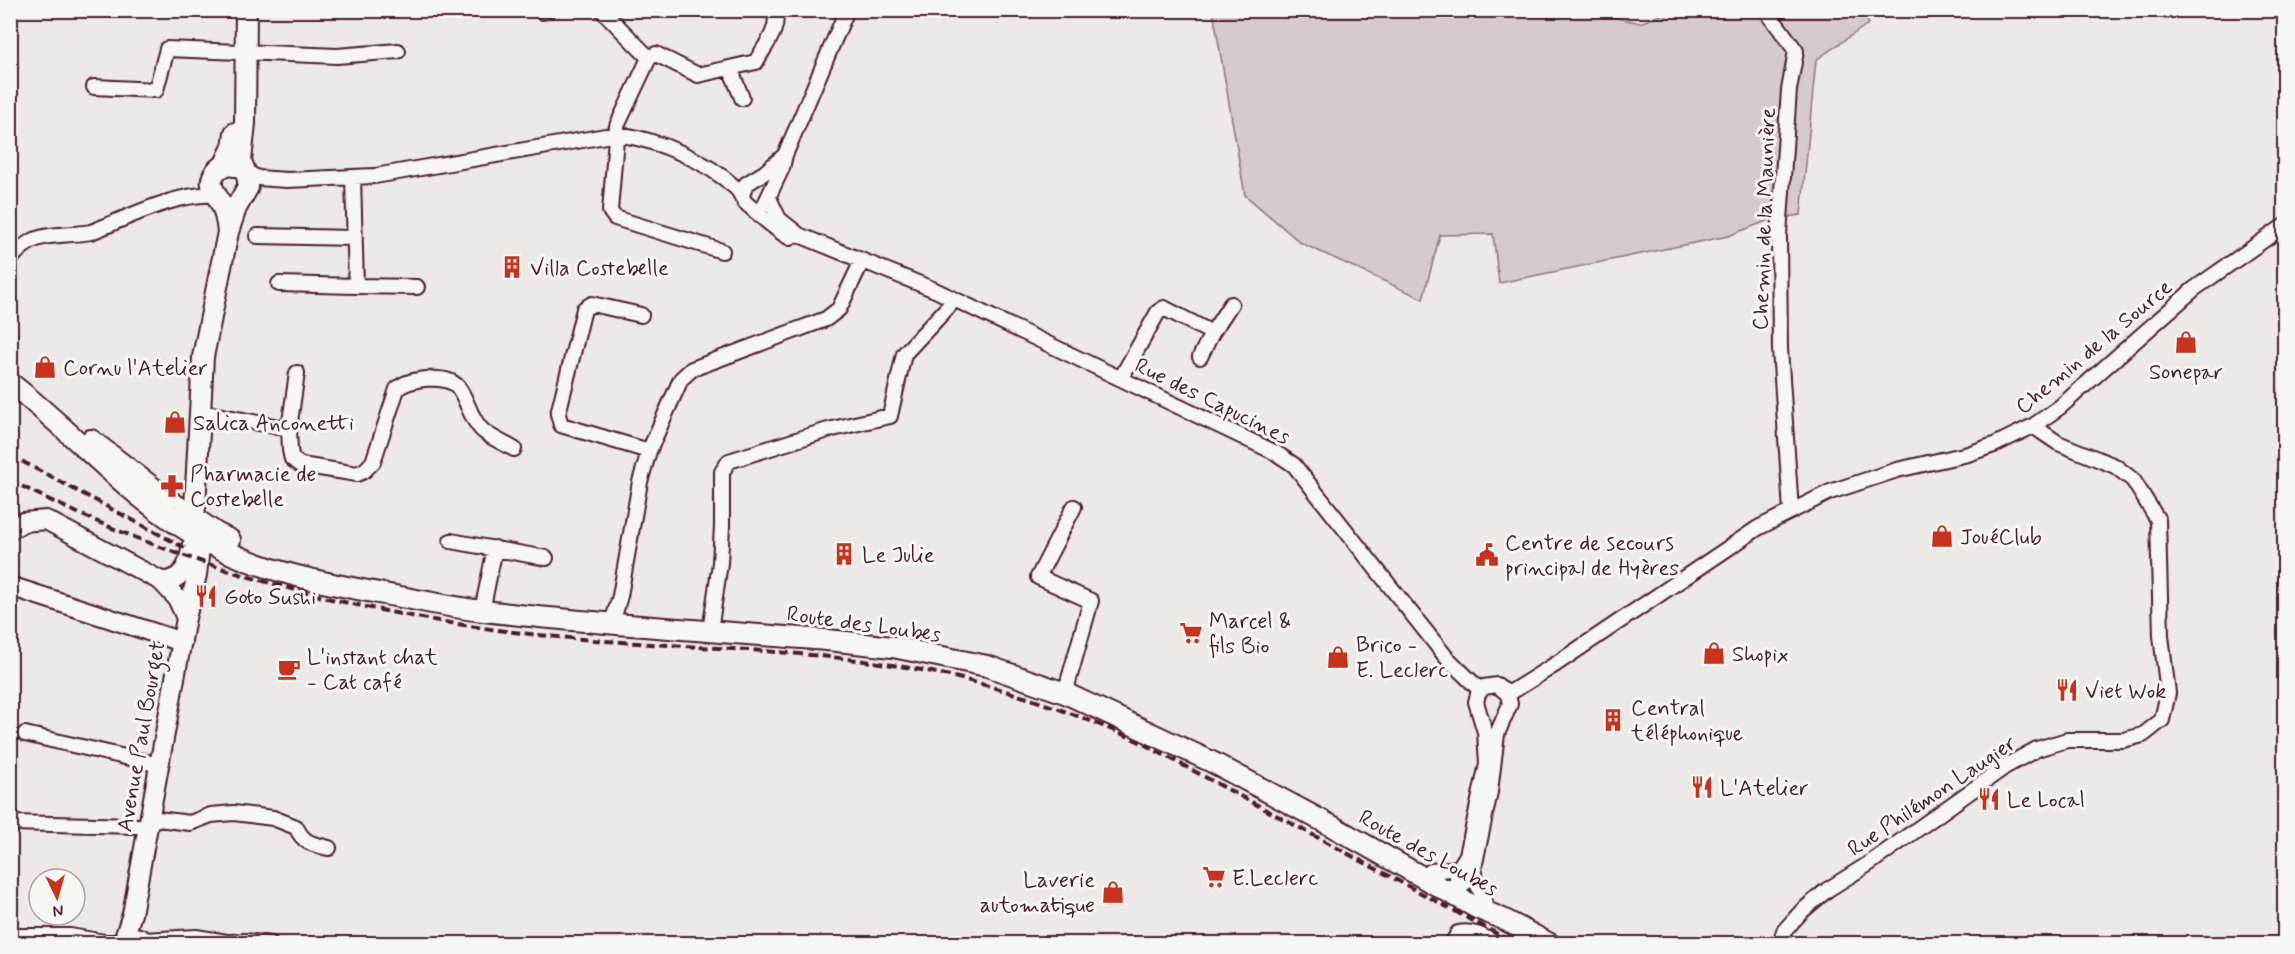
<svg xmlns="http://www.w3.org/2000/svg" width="2295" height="954" font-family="Mynerve,sans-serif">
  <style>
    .green { fill: #d4cbca; stroke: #8f757a; stroke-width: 1.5 }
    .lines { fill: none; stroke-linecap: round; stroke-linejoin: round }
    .minor-casing { stroke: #4a1f2b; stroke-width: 18 }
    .tertiary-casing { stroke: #4a1f2b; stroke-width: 22 }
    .secondary-casing { stroke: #4a1f2b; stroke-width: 24 }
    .minor { stroke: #f6f6f2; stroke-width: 14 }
    .tertiary { stroke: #f6f6f2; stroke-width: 18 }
    .secondary { stroke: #f6f6f2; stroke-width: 20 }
    .rail { stroke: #4a1f2b; stroke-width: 4; stroke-dasharray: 9 4.5; stroke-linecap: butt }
    .labels { text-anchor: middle; stroke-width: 6; stroke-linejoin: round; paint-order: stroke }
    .street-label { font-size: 22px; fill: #4a1f2b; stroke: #f6f6f2 }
    .poi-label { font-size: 22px; fill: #4a1f2b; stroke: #f6f6f2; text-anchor: start }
  </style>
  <rect width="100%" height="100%" fill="#ece9e6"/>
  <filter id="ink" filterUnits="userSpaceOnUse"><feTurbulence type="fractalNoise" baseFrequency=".0167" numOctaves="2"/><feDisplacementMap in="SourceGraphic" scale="12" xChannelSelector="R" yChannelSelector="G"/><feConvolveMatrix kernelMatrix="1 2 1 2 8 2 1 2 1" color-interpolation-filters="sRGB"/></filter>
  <g filter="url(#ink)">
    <path class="green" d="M1581,10l59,13 32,-12 195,-1 1,14 -52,36 -15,155 -29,4 -44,17 -229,47 -6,-49 -53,1 -17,64 -122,-56 -56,-48 -32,-184z"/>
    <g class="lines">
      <g class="minor-casing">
        <path id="minor" d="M602,10l47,48
          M1766,10l30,41 -7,39 -10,145 1,114 11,162
          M543,12l6,-2
          M730,68l12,30
          M94,87l62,3 11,-41 170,7 61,-5
          M244,171l14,7 29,2 88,-4 242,-42c41,6 89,26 120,55 4,4 5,11 10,15 14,12 27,25 43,34
          M353,177l3,109 61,1
          M742,195l4,-11 18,-11 21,-18
          M769,198l10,21 20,16 136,55 341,163 18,12 152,192 34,33
          M765,204l17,-36 3,-13 62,-145
          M257,236l98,2
          M722,251l-107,-33 -5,-7 7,-85 32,-68 7,-4 42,21 58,-13c7,-14 27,-36 17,-52
          M10,260c25,-32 47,-22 81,-28 36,-14 86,-40 124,-37
          M279,284l77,2
          M641,315l-49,-11 -8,5 -26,105 3,11 88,26
          M1212,333l19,-29
          M297,373l-8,56 1,21 2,9 9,6 56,9 7,-3 9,-9 24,-73c11,-11 49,-15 60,-3 9,9 12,31 25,44 9,8 22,13 32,19
          M1121,378l37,-66 6,-4 48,25 -12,24
          M199,414h13l77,15
          M451,541l95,17
          M482,611l13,-63
          M612,623l8,-27 20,-114 9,-31 32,-72 11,-10 134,-50 13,-10 23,-48
          M710,631l10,-68 2,-37v-54l7,-11 99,-31 62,-14 14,-62 45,-48 3,-8
          M1065,693l26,-92 -53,-24 36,-70
          M1508,694l48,-30 202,-136 72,-36 67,-22 71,-16 26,-9 39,-19 27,-19 134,-118 90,-63
          M25,734l135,31
          M150,818l40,5 21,-8 23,-2 39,5 23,9c8,17 16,17 33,21
          M10,823l128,3 10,3
          M1474,868l3,15 8,19
          M1431,871l28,-3
          M1442,887h16l8,-5 8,-14 16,-76 7,-58 13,-30 -2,-10 -11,-9 -13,2 -6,7 -2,8 9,30 2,32 -20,91 -8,13 -2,9 1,10 6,14
          M10,936h60l35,6h16
          M144,940l52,-3 31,5
          M218,943l27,-2 26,3
          M1452,944l6,-11c15,-3 25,3 38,11
          M1780,944l4,-13 18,-20 25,-21 43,-27 136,-97 31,-17 30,-9h56l20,-5 19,-15 6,-27 -7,-57 -3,-116 -25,-40 -18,-14 -57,-23 -25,-17"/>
      </g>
      <g class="tertiary-casing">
        <path id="tertiary" d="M10,530l13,-8 23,-2 115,61 16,17 9,20
          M161,581c20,1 29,-16 30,-34
          M10,586l172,56
          M123,941l9,-27 54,-296 11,-43 4,-36
          M120,944c9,-9 19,-9 28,0"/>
      </g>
      <g class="secondary-casing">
        <path id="secondary" d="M224,166l9,-19 2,-14
          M228,232c-1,-8 -2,-16 -5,-24 -6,-15 -19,-24 -5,-39l10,-4 7,1
          M10,383c67,51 119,117 194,157 58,33 125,44 191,56 29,5 59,12 89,15 117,14 235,20 353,30l56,6 94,19 78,27 147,69 118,63 147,83 28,12 45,24
          M91,440l79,61 46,32 14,7
          M192,534l3,-27 8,-150 25,-125 8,-24 12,-21v-8l-7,-18 4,-38 1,-113"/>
      </g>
      <use href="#minor" class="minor"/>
      <use href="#tertiary" class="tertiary"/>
      <use href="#secondary" class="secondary"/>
      <path class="rail" d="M10,455l175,93
        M10,480c162,85 340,133 520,154 132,15 267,12 397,37 73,15 143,40 211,70l378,203"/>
    </g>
  </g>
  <defs>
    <g id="building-bare" transform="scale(1.8)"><path d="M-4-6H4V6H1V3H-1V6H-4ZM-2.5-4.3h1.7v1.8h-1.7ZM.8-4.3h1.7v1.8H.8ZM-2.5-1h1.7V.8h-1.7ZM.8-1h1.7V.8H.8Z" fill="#c8321e" stroke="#f6f6f2" stroke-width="2.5" paint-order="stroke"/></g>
    <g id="shop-bare" transform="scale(1.8)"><path d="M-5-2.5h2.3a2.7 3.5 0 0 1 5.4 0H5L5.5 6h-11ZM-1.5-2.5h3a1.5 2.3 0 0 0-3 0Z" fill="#c8321e" stroke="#f6f6f2" stroke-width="2.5" paint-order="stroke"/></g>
    <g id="pharmacy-bare" transform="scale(1.8)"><path d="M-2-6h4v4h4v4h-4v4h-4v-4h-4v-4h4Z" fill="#c8321e" stroke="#f6f6f2" stroke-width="2.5" paint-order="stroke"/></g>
    <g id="civic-bare" transform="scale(1.8)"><path d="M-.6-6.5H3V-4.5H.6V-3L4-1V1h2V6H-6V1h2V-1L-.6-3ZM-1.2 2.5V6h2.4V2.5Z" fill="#c8321e" stroke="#f6f6f2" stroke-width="2.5" paint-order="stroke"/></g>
    <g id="restaurant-bare" transform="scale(1.8)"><path d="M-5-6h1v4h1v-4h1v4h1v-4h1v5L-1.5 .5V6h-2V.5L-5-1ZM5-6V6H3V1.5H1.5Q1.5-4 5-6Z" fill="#c8321e" stroke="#f6f6f2" stroke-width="2.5" paint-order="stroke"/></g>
    <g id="supermarket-bare" transform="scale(1.8)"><path d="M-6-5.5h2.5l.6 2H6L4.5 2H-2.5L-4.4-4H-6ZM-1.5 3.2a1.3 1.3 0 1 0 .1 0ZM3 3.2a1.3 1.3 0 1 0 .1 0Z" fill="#c8321e" stroke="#f6f6f2" stroke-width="2.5" paint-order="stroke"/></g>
    <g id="cafe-bare" transform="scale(1.8)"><path d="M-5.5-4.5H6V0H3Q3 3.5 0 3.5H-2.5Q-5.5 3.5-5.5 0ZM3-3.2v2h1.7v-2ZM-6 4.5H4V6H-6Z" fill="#c8321e" stroke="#f6f6f2" stroke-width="2.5" paint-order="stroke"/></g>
  </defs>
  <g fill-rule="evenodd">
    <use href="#building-bare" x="512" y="267"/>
    <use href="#shop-bare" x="2186" y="342"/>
    <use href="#shop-bare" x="45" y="367"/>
    <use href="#shop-bare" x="175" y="422"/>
    <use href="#pharmacy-bare" x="172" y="486"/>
    <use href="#shop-bare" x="1942" y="536"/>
    <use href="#building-bare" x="844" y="554"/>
    <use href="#civic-bare" x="1487" y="555"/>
    <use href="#restaurant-bare" x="206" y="596"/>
    <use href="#supermarket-bare" x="1191" y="633"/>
    <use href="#shop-bare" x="1714" y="653"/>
    <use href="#shop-bare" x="1338" y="657"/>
    <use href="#cafe-bare" x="289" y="669"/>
    <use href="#restaurant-bare" x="2067" y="690"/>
    <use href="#building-bare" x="1613" y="720"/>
    <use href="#restaurant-bare" x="1702" y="787"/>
    <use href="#restaurant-bare" x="1989" y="799"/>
    <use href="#supermarket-bare" x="1214" y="877"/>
    <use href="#shop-bare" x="1113" y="892"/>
  </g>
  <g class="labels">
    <g class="street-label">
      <text transform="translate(1763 219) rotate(-88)" y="8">Chemin de la Maunière</text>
      <text transform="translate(2093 346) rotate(-40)" y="8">Chemin de la Source</text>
      <text transform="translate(1213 400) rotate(26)" y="8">Rue des Capucines</text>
      <text transform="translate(864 623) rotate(8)" y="8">Route des Loubes</text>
      <text transform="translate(140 736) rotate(-80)" y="8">Avenue Paul Bourget</text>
      <text transform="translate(1931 795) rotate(-34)" y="8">Rue Philémon Laugier</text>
      <text transform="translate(1429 852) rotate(29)" y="8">Route des Loubes</text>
    </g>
    <g class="poi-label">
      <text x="530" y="275">Villa Costebelle</text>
      <text x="63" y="375">Cornu l'Atelier</text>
      <text x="2186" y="379" text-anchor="middle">Sonepar</text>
      <text x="193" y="430">Salica Anconetti</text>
      <text x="190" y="481">Pharmacie de<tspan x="190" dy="25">Costebelle</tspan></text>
      <text x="1960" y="544">JouéClub</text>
      <text x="1505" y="550">Centre de secours<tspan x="1505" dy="25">principal de Hyères</tspan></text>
      <text x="862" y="562">Le Julie</text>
      <text x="224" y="604">Goto Sushi</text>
      <text x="1209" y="628">Marcel &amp;<tspan x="1209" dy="25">fils Bio</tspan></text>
      <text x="1356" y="652">Brico -<tspan x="1356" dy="25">E. Leclerc</tspan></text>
      <text x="1732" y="661">Shopix</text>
      <text x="307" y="664">L'instant chat<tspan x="307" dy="25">- Cat café</tspan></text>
      <text x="2085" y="698">Viet Wok</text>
      <text x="1631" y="715">Central<tspan x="1631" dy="25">téléphonique</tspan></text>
      <text x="1720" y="795">L'Atelier</text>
      <text x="2007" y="807">Le Local</text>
      <text x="1232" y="885">E.Leclerc</text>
      <text x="1095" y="887" text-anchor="end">Laverie<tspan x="1095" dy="25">automatique</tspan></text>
    </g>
  </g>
  <rect width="2295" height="954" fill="none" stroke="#f6f6f2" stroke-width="36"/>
  <rect x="18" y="18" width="2259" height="918" fill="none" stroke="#4a1f2b" stroke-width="2" filter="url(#ink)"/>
  <g transform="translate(57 897) rotate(175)"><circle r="28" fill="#f6f6f2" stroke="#b1a0a2" stroke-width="1.5"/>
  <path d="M0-4.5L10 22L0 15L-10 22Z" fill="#c8321e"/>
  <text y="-9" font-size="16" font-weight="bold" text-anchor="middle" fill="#4a1f2b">N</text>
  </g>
</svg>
